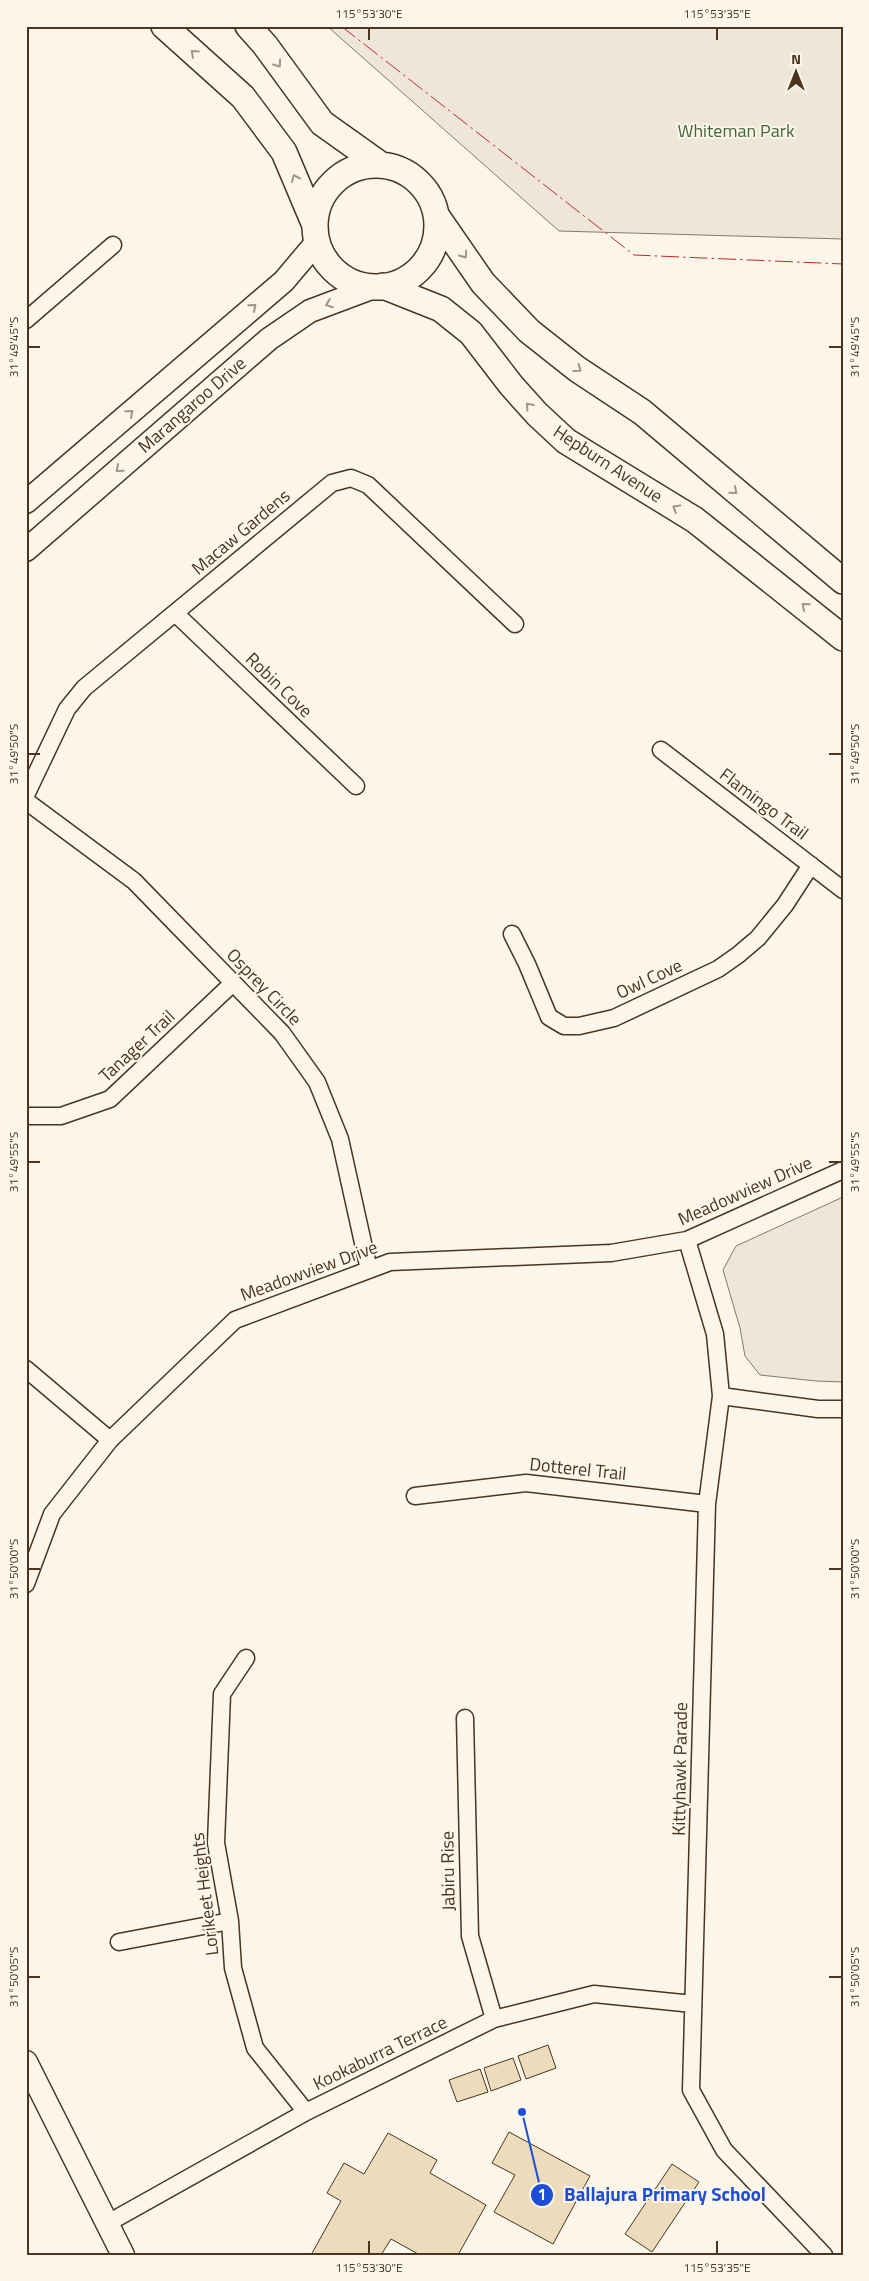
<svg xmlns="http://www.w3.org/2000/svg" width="869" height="2281" font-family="'Titillium Web',sans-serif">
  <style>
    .green { fill: #ede6d9; stroke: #887966 }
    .building { fill: #ecdcbc; stroke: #4a3520 }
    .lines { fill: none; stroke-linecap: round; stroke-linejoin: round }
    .street-casing { stroke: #4a3520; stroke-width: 19 }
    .secondary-casing { stroke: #4a3520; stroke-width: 25 }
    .primary-casing { stroke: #4a3520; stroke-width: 28 }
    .street { stroke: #fbf6e9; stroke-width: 16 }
    .secondary { stroke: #fbf6e9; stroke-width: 22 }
    .primary { stroke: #fbf6e9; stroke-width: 25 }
    .power { stroke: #c62828; stroke-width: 1; stroke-dasharray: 18 4 2.5 4; stroke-linecap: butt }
    .oneway { stroke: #a29684 }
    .ticks { fill: none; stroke: #4a3520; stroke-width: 2 }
    .labels { text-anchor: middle; stroke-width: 4; stroke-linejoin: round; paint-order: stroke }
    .park-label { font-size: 18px; fill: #436837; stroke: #fbf6e9 }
    .street-label { font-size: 18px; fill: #4a3520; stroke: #fbf6e9 }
    .leader { fill: none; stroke: #1d4ed8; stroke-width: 2 }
    .callout-dot { fill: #1d4ed8; stroke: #fbf6e9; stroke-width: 2 }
    .mark-label { font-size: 15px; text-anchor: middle; font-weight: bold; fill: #fff }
    .callout-label { font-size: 19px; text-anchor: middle; font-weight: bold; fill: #1d4ed8; stroke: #fbf6e9; stroke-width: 4; stroke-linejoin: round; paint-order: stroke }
    .neatline { fill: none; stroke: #4a3520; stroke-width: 2 }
    .ticks-label { font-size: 12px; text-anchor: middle; fill: #4a3520 }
  </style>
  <rect width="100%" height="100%" fill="#fbf6e9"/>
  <path class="green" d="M327,26h516v213l-284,-8z
    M843,1197v185l-27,-1 -56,-6 -15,-19 -5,-28 -17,-58 13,-24z"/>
  <path class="building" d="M548,2045l8,23 -30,11 -8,-23z
    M513,2058l8,22 -30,11 -7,-23z
    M480,2069l8,23 -31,10 -8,-22z
    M509,2132l81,44 -37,68 -59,-32 21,-37 -23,-12z
    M388,2133l49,27 -7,13 56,32 -28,50h-38l-29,-16 -10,16h-70l30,-54 -14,-8 17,-30 20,11z
    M672,2164l27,18 -47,70 -27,-18z"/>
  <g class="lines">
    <g class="street-casing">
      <path id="street" d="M26,320l87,-75
        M175,613l181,173
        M661,750l182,140
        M26,795l41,-86 17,-21 248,-205 19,-5 17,7 147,139
        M26,801l108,80 148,152 35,49 23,57 29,131
        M512,934l15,30 22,53 15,9h15l35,-8 104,-49 20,-14 20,-17 27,-33 26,-40
        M26,1116h35l49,-17 123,-116
        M687,1240l28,94 6,62 -14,108 -16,586 33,60 100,105
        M26,1369l84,71
        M721,1396l97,13h25
        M415,1496l111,-13 181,21
        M26,1584l26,-70 58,-74 125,-120 155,-58 221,-9 76,-13 156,-70
        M246,1658l-24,36 -6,149 14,78 3,47 22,80 51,64
        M465,1718l5,218 24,83
        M119,1942l111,-21
        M108,2223l198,-111 188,-93 100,-25 99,10"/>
    </g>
    <g class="secondary-casing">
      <path id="secondary" d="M26,502l258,-221 32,-38
        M26,550l243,-211 41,-28 64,-24
        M26,2062l97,193"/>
    </g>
    <g class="primary-casing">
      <path id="primary" d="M164,26l79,71 41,55 30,71
        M248,26l17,19 57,78 59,42
        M315 226a61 61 0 1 1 122 0a61 61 0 1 1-122 0Z
        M436,215l47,68 46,48 48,38 65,43 201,169
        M383,286l58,23 30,24 40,52 26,29 29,27 129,79 148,118"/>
    </g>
    <use href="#street" class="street"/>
    <use href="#secondary" class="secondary"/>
    <use href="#primary" class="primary"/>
    <path class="power" d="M341,26l293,229 209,9"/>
  </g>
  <defs><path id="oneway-chevron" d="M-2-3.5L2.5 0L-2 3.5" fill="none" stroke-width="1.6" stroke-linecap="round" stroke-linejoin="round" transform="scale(1.25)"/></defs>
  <g class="oneway">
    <use href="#oneway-chevron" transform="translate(194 53) rotate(-138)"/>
    <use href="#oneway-chevron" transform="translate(278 64) rotate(54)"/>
    <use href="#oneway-chevron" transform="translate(295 178) rotate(-114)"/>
    <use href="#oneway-chevron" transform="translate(464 255) rotate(55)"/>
    <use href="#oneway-chevron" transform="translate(329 304) rotate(159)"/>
    <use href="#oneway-chevron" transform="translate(253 307) rotate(-41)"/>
    <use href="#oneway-chevron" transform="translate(578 369) rotate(36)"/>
    <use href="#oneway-chevron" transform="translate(529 406) rotate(-132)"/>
    <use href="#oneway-chevron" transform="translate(130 413) rotate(-41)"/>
    <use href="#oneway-chevron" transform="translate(119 469) rotate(139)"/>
    <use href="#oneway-chevron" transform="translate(734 491) rotate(41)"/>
    <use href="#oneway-chevron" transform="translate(676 508) rotate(-149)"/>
    <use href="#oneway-chevron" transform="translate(805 606) rotate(-140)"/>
  </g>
  <path class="ticks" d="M369,28v12M717,28v12M28,347h12M829,347h13M28,754h12M829,754h13M28,1162h12M829,1162h13M28,1569h12M829,1569h13M28,1977h12M829,1977h13M369,2241v13M717,2241v13"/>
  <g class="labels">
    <g class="park-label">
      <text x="736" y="137">Whiteman Park</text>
    </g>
    <g class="street-label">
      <text transform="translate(192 405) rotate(-41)" y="6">Marangaroo Drive</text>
      <text transform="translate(608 464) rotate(33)" y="6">Hepburn Avenue</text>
      <text transform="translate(241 532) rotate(-40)" y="6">Macaw Gardens</text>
      <text transform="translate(279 685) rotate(44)" y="6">Robin Cove</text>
      <text transform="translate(764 804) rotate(37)" y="6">Flamingo Trail</text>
      <text transform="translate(649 979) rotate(-25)" y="6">Owl Cove</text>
      <text transform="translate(264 987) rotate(46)" y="6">Osprey Circle</text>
      <text transform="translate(137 1046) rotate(-43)" y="6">Tanager Trail</text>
      <text transform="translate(745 1191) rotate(-24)" y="6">Meadowview Drive</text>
      <text transform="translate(309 1271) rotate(-20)" y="6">Meadowview Drive</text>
      <text transform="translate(578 1469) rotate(6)" y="6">Dotterel Trail</text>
      <text transform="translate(680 1769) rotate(-89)" y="6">Kittyhawk Parade</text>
      <text transform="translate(448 1871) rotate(-91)" y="6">Jabiru Rise</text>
      <text transform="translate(205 1894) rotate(-97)" y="6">Lorikeet Heights</text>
      <text transform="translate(380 2053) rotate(-26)" y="6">Kookaburra Terrace</text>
    </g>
  </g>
  <path class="leader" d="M522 2112L542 2195"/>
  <g class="callout-dot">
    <circle cx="522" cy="2112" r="5"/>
    <circle cx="542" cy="2195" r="12"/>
  </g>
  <g class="mark-label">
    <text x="542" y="2200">1</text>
  </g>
  <g class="callout-label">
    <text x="665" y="2201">Ballajura Primary School</text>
  </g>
  <rect width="869" height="2281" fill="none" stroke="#fbf6e9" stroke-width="55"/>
  <g transform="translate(796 72)" stroke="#fbf6e9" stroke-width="4" paint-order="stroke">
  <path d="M0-4L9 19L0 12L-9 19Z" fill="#4a3520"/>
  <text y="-8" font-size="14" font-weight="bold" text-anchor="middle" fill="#4a3520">N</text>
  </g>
  <rect x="28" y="28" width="814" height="2226" class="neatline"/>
  <g class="ticks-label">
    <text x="369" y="18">115°53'30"E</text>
    <text x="717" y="18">115°53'35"E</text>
    <text transform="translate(14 347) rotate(-90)" y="4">31°49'45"S</text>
    <text transform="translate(855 347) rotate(-90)" y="4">31°49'45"S</text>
    <text transform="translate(14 754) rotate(-90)" y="4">31°49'50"S</text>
    <text transform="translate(855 754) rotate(-90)" y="4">31°49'50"S</text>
    <text transform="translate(14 1162) rotate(-90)" y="4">31°49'55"S</text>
    <text transform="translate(855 1162) rotate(-90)" y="4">31°49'55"S</text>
    <text transform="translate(14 1569) rotate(-90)" y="4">31°50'00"S</text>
    <text transform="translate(855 1569) rotate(-90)" y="4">31°50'00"S</text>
    <text transform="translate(14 1977) rotate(-90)" y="4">31°50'05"S</text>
    <text transform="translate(855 1977) rotate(-90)" y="4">31°50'05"S</text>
    <text x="369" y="2272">115°53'30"E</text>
    <text x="717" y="2272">115°53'35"E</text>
  </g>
</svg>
